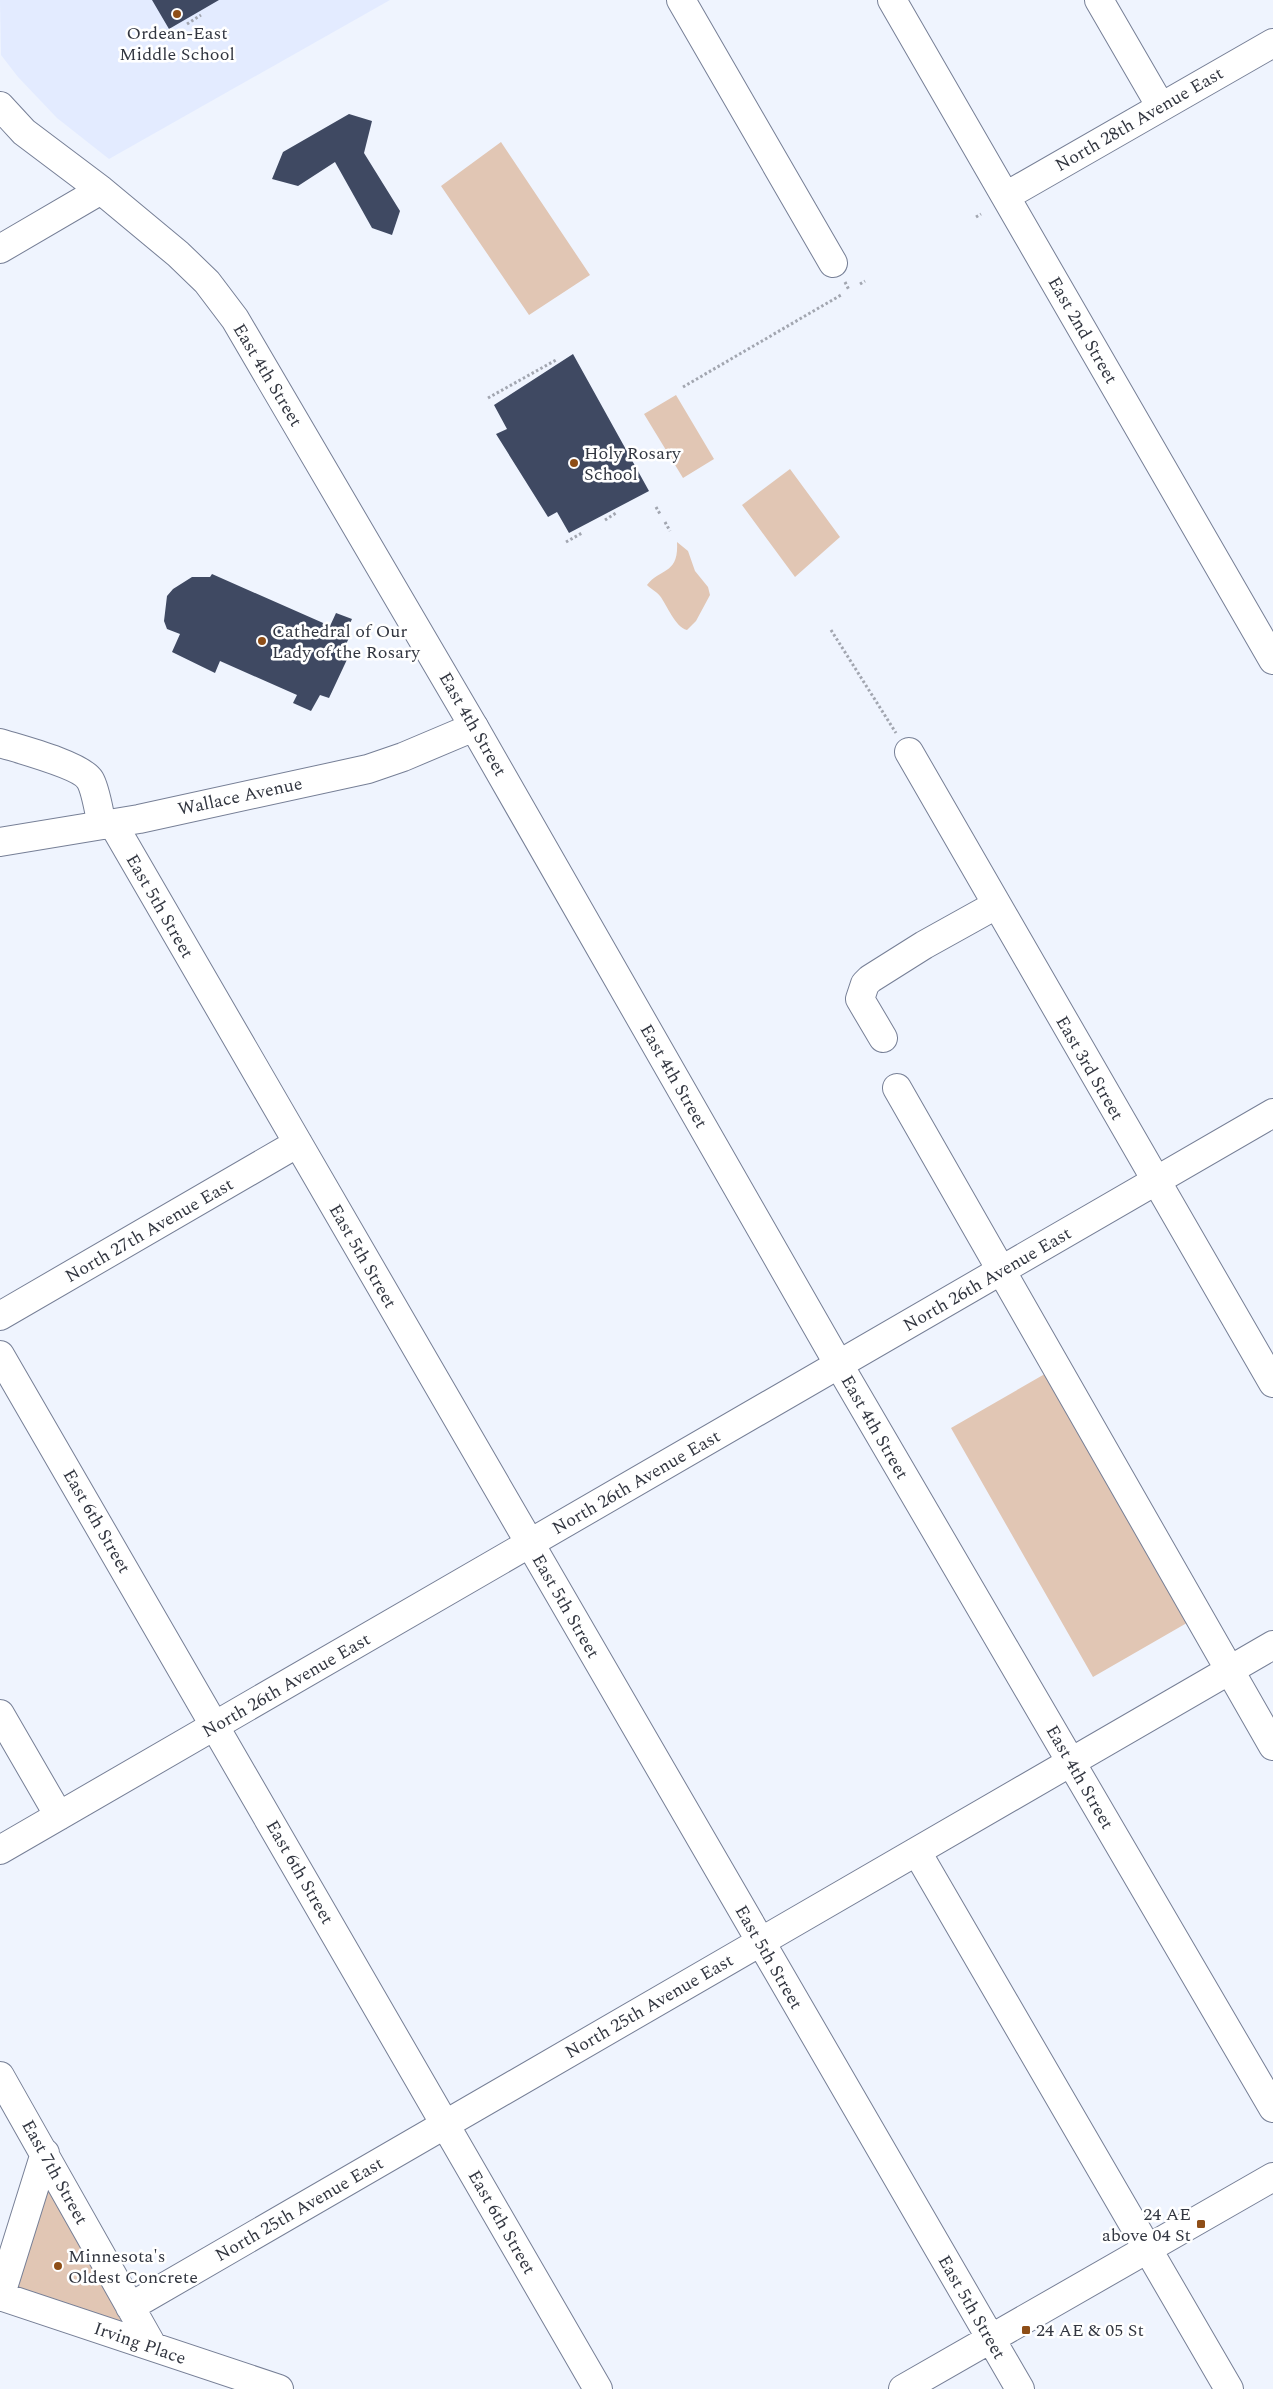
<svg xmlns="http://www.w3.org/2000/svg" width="1273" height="2389" font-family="Spectral,serif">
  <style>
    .built { fill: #e3ebff }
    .green { fill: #e1c6b4 }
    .building { fill: #3f4962 }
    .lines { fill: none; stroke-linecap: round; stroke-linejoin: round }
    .minor-casing { stroke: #767f96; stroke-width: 30 }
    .major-casing { stroke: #767f96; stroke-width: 30 }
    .path { stroke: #a2a6b0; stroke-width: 3; stroke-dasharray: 2.5 2.5; stroke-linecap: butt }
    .minor { stroke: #fff; stroke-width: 28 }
    .major { stroke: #fff; stroke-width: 28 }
    .poi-dot { fill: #8e4e17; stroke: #fff; stroke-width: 2 }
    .labels { text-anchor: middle; stroke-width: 5; stroke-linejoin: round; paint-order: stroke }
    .poi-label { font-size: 18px; fill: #323640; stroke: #fff; text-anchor: start }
    .street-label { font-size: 18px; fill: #323640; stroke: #fff }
  </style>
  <rect width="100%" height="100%" fill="#eff4fe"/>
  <path class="built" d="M0,0h390l-281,159 -52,-41 -39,-41 -17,-22z"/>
  <path class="green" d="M501,142l89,133 -61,40 -88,-129z
    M676,395l38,64 -31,19 -39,-64z
    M790,469l50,68 -45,40 -53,-72z
    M677,542l11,9 7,20 13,16 2,8 -14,26 -9,9c-12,-3 -20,-25 -27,-34 -4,-5 -9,-7 -13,-11 13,-17 32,-10 30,-43z
    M1050,1371l142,249 -99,57 -142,-249z
    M45,2153l108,194 -152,-51z"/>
  <path class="building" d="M152,0h67l-50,29z
    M349,114l23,7 -8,32 36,58 -8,24 -20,-7 -37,-66 -37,24 -26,-7 11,-27z
    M573,354l76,137 -80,42 -12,-21 -9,5 -52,-83 11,-5 -13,-24z
    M212,574l118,52 6,-13 16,6 -6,13 5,2 -7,14 7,3 -22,47 -9,-3 -9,16 -18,-8 4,-8 -77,-34 -5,12 -43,-21 8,-18 -13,-5 -3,-8 3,-25 6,-7 19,-12h18z"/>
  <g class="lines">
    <g class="minor-casing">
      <path id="minor" d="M681,0l152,263
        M892,0l381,660
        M1099,0l62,107
        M0,106l24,26 77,58 77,64 29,28 28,37 239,408
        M1006,196l267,-153
        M0,249l101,-59
        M0,743c19,6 81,22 90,37 6,10 9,33 12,45
        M909,752l364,631
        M113,824l907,1565
        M883,1038l-23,-39 5,-15 5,-5 54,-34 72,-40
        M897,1088l376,658
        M0,1316l298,-173
        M0,1355l598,1034
        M0,1714l59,102
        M0,1850l1273,-737
        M917,1852l312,537
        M0,2076l153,271
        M0,2296l279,93
        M0,2297l45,-144
        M130,2307l1143,-662
        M903,2389l370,-212"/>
    </g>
    <g class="major-casing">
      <path id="major" d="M0,842l139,-23 229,-50 35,-12 71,-30 365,638 434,743"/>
    </g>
    <path class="path" d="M187,24l14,-9
      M976,217l5,-3
      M845,282l4,8
      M860,284l5,-3
      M683,387l158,-92
      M488,398l68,-38
      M656,507l4,7
      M605,520l11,-7
      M665,522l5,9
      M566,542l16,-9
      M831,630l65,103"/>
    <use href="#minor" class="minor"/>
    <use href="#major" class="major"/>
  </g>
  <g class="poi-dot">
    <circle cx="177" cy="14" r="5"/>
    <circle cx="574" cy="463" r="5"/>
    <circle cx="262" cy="641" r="5"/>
    <rect x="1196" y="2219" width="10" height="10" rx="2.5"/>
    <circle cx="58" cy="2266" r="5"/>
    <rect x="1021" y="2325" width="10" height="10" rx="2.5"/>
  </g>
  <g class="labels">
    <g class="poi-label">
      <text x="177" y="39" text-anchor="middle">Ordean-East<tspan x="177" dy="21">Middle School</tspan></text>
      <text x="584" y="459">Holy Rosary<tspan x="584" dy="21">School</tspan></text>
      <text x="272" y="637">Cathedral of Our<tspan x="272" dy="21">Lady of the Rosary</tspan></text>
      <text x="1191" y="2220" text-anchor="end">24 AE<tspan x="1191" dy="21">above 04 St</tspan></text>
      <text x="68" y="2262">Minnesota's<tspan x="68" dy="21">Oldest Concrete</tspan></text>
      <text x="1036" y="2336">24 AE &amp; 05 St</text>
    </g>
    <g class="street-label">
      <text transform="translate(1139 119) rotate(-30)" y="6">North 28th Avenue East</text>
      <text transform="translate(1083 330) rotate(60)" y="6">East 2nd Street</text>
      <text transform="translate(268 375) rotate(59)" y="6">East 4th Street</text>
      <text transform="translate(473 724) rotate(60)" y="6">East 4th Street</text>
      <text transform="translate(240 796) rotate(-12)" y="6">Wallace Avenue</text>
      <text transform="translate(160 906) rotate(60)" y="6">East 5th Street</text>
      <text transform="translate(1090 1068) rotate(60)" y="6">East 3rd Street</text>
      <text transform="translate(674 1076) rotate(60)" y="6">East 4th Street</text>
      <text transform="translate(149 1230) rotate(-30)" y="6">North 27th Avenue East</text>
      <text transform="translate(363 1256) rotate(60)" y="6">East 5th Street</text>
      <text transform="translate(987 1279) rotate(-30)" y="6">North 26th Avenue East</text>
      <text transform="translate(875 1427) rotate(60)" y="6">East 4th Street</text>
      <text transform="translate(636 1482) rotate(-30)" y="6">North 26th Avenue East</text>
      <text transform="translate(97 1521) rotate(60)" y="6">East 6th Street</text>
      <text transform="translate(566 1606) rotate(60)" y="6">East 5th Street</text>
      <text transform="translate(286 1685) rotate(-30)" y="6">North 26th Avenue East</text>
      <text transform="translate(1080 1777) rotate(60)" y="6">East 4th Street</text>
      <text transform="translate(300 1872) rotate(60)" y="6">East 6th Street</text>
      <text transform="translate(769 1957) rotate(60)" y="6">East 5th Street</text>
      <text transform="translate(649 2006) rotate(-30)" y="6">North 25th Avenue East</text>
      <text transform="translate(55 2172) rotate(61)" y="6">East 7th Street</text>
      <text transform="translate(299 2209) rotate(-30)" y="6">North 25th Avenue East</text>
      <text transform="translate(502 2222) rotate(60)" y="6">East 6th Street</text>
      <text transform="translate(972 2307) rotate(60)" y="6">East 5th Street</text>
      <text transform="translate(140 2343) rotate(19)" y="6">Irving Place</text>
    </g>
  </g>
</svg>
